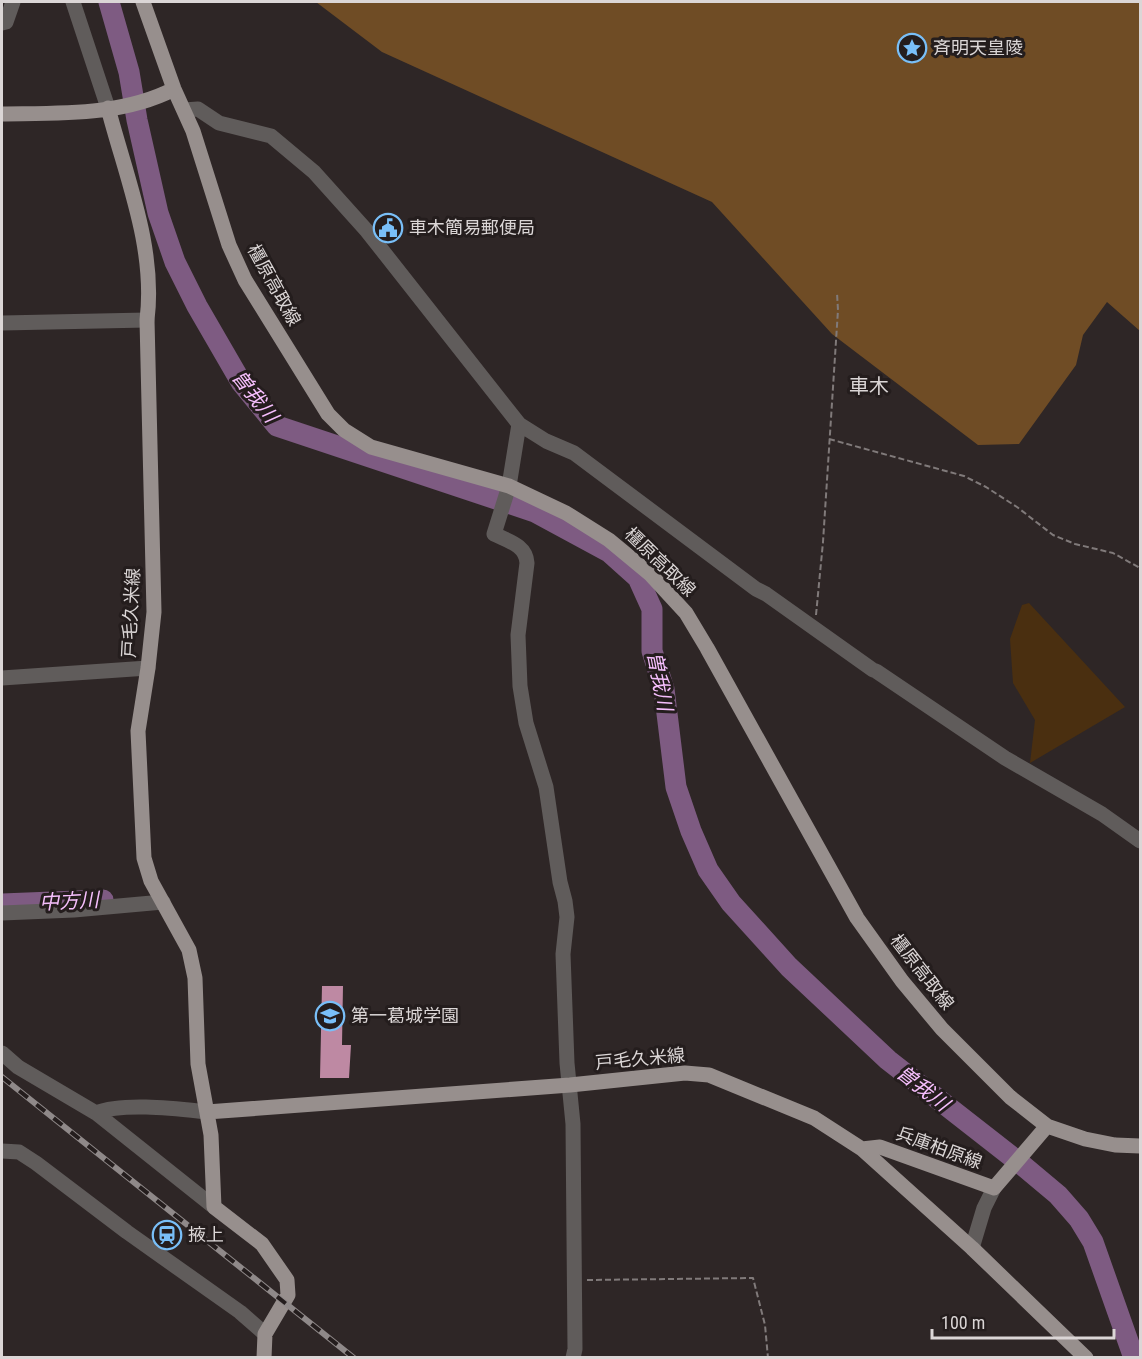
<svg xmlns="http://www.w3.org/2000/svg" width="1142" height="1359" font-family="'Roboto Condensed','Noto Sans JP',sans-serif">
  <style>
    .green { fill: #4a2f10 }
    .forest { fill: #6f4c25 }
    .lines { fill: none; stroke-linecap: round; stroke-linejoin: round }
    .river { stroke: #7e5b82; stroke-width: 21 }
    .building { fill: #be89a3 }
    .path { stroke: #807a7a; stroke-width: 2; stroke-dasharray: 6 3; stroke-linecap: butt }
    .minor { stroke: #605c5b; stroke-width: 15 }
    .major { stroke: #978f8d; stroke-width: 15 }
    .rail-casing { stroke: #8f8989; stroke-width: 6 }
    .rail { stroke: #241d1d; stroke-width: 4; stroke-dasharray: 11; stroke-linecap: butt }
    .labels { text-anchor: middle; stroke-width: 6; stroke-linejoin: round; paint-order: stroke }
    .poi-label { font-size: 18px; fill: #dbd6d6; stroke: #241d1d; text-anchor: start }
    .street-label { font-size: 18px; fill: #dbd6d6; stroke: #241d1d }
    .neighbourhood-label { font-size: 20px; fill: #dbd6d6; stroke: #241d1d }
    .water-label { font-size: 20px; font-style: italic; fill: #f5befc; stroke: #241d1d }
  </style>
  <rect width="100%" height="100%" fill="#2e2626"/>
  <path class="green" d="M1029,603l96,104 -95,56 5,-43 -22,-37 -3,-44 12,-34z"/>
  <path class="forest" d="M316,2h824v329l-33,-29 -24,33 -7,30 -57,79 -41,1 -146,-111 -120,-132 -330,-150z"/>
  <g class="lines">
    <path class="river" d="M109,2l20,70 8,48 21,93 17,49 22,44 44,76 36,44 258,86 74,40 29,26 14,31v42l12,38 12,98 15,44 17,39 23,33 58,64 99,93 133,104 37,31 21,24 14,23 41,116
      M2,904l101,-4"/>
  </g>
  <path class="building" d="M322,986h21l-1,59h9l-2,33h-29z"/>
  <g class="lines">
    <path class="path" d="M829,439l135,37 22,11 31,20 36,28 22,9 38,9 27,15
      M816,615l7,-73 15,-232 -1,-17
      M587,1280l166,-2 12,47 3,33"/>
    <path class="minor" d="M73,2l35,106
      M2,23l4,-1 7,-20
      M184,110l14,-1 21,14 52,13 43,36 53,59 152,193 27,17 28,12 182,136 10,5 107,76 3,1 129,87 97,56 38,27
      M2,323l145,-3
      M519,424l-10,62 -15,48c14,7 32,11 33,29l-9,72 2,51 6,37 20,64 14,95 5,19 2,16 -4,37 4,109 6,61 2,225 -2,9
      M2,678l146,-10
      M2,913l72,-3 89,-8
      M2,1053l16,14 78,46c27,-11 82,-4 111,-1
      M96,1113l118,94
      M2,1151l17,1 17,11 91,69 113,80 25,22
      M972,1248l12,-40 10,-20"/>
    <path class="major" d="M143,2l31,87 19,42 36,114 16,35 83,134 16,16 27,17 138,39 57,27 43,27 41,34 36,39 21,35 150,270 45,63 40,48 68,68 37,29 38,13 30,6 25,1
      M108,108c18,69 48,140 39,212l7,292 -6,56 -10,63 6,127 7,23 38,69 6,28 3,86 13,71 3,72 48,37 25,36 1,15 -23,39 -1,24
      M2,114c57,-1 120,2 172,-25
      M207,1112l363,-27 115,-12 24,2 105,43 48,31 110,99 114,110
      M862,1149l18,-2 114,41 53,-62"/>
    <g class="rail-casing">
      <path id="rail" d="M2,1077l352,281"/>
    </g>
    <use href="#rail" class="rail"/>
  </g>
  <defs>
    <g id="sight-ring" transform="scale(1.5)"><circle r="9.5" fill="#241d1d" stroke="#79bff8" stroke-width="1.5"/><path d="M0-6L1.8-2.2L6-1.7L2.9 1.2L3.7 5.4L0 3.3L-3.7 5.4L-2.9 1.2L-6-1.7L-1.8-2.2Z" fill="#79bff8"/></g>
    <g id="civic-ring" transform="scale(1.5)"><circle r="9.5" fill="#241d1d" stroke="#79bff8" stroke-width="1.5"/><path d="M-.6-6.5H3V-4.5H.6V-3L4-1V1h2V6H-6V1h2V-1L-.6-3ZM-1.2 2.5V6h2.4V2.5Z" fill="#79bff8"/></g>
    <g id="school-ring" transform="scale(1.5)"><circle r="9.5" fill="#241d1d" stroke="#79bff8" stroke-width="1.5"/><path d="M0-5L7-2L0 1L-7-2ZM-4 1L0 2.5L4 1V4Q0 6-4 4Z" fill="#79bff8"/></g>
    <g id="station-ring" transform="scale(1.5)"><circle r="9.5" fill="#241d1d" stroke="#79bff8" stroke-width="1.5"/><path d="M-3-6H3Q5-6 5-4V2Q5 4 3 4L4.5 6H3L1.5 4h-3L-3 6H-4.5L-3 4Q-5 4-5 2V-4Q-5-6-3-6ZM-3.5-4v3h7v-3ZM-3.5 1v1.5H-2V1ZM2 1v1.5H3.5V1Z" fill="#79bff8"/></g>
  </defs>
  <g fill-rule="evenodd">
    <use href="#sight-ring" x="912" y="48"/>
    <use href="#civic-ring" x="388" y="228"/>
    <use href="#school-ring" x="330" y="1016"/>
    <use href="#station-ring" x="167" y="1235"/>
  </g>
  <g class="labels">
    <g class="poi-label">
      <text x="933" y="54">斉明天皇陵</text>
      <text x="409" y="234">車木簡易郵便局</text>
      <text x="351" y="1022">第一葛城学園</text>
      <text x="188" y="1241">掖上</text>
    </g>
    <g class="street-label">
      <text transform="translate(274 285) rotate(61)" y="6">橿原高取線</text>
      <text transform="translate(660 562) rotate(44)" y="6">橿原高取線</text>
      <text transform="translate(131 613) rotate(-87)" y="6">戸毛久米線</text>
      <text transform="translate(922 972) rotate(52)" y="6">橿原高取線</text>
      <text transform="translate(640 1059) rotate(-5)" y="6">戸毛久米線</text>
      <text transform="translate(939 1148) rotate(20)" y="6">兵庫柏原線</text>
    </g>
    <g class="neighbourhood-label">
      <text x="869" y="393">車木</text>
    </g>
    <g class="water-label">
      <text transform="translate(255 396) rotate(52)" y="7">曽我川</text>
      <text transform="translate(660 681) rotate(79)" y="7">曽我川</text>
      <text transform="translate(69 901) rotate(-3)" y="7">中方川</text>
      <text transform="translate(923 1088) rotate(38)" y="7">曽我川</text>
    </g>
  </g>
  <rect width="1142" height="1359" fill="none" stroke="#dbd6d6" stroke-width="6"/>
  <path d="M932 1329v9h182v-9" fill="none" stroke="#dbd6d6" stroke-width="3"/>
  <text x="941" y="1329" font-size="18" fill="#dbd6d6" stroke="#241d1d" stroke-width="4.5" paint-order="stroke">100 m</text>
</svg>
